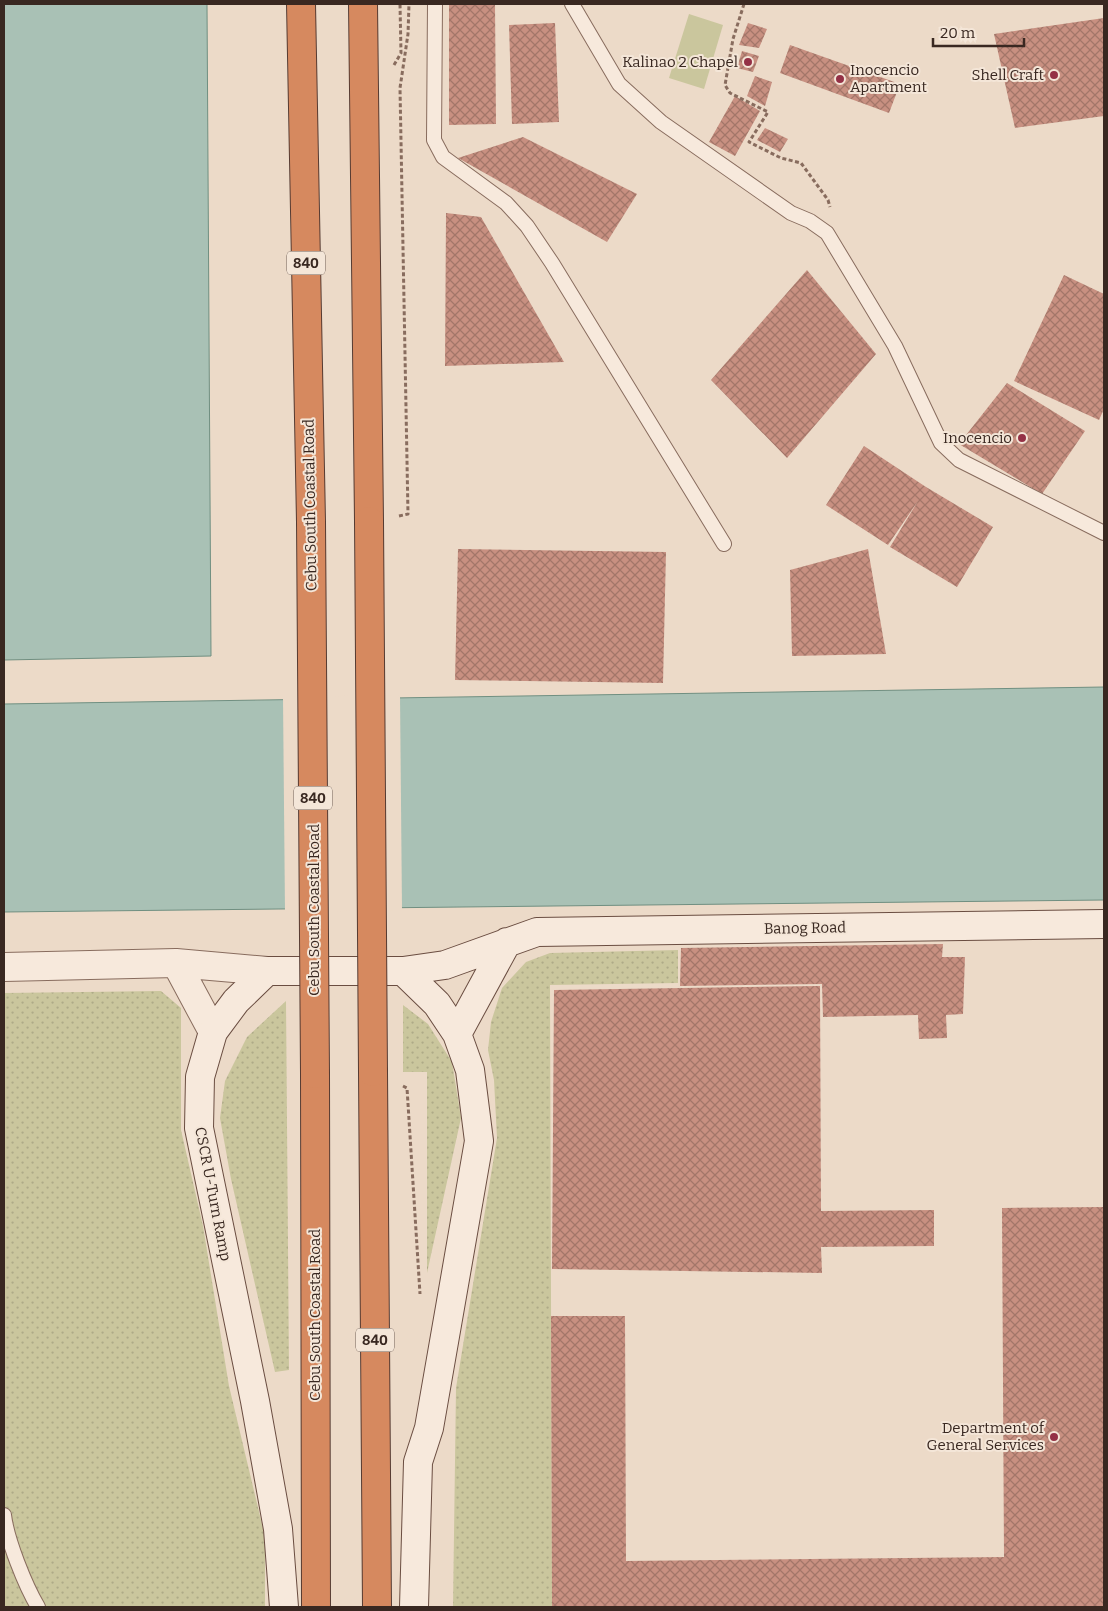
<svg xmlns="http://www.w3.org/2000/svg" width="1108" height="1611" font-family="Bitter,serif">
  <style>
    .grass { fill: url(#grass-dots) }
    .garden { fill: #cac69d }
    .water { fill: #a9c1b5; stroke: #708f81 }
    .pier { fill: #ecdac8 }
    .building { fill: url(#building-cross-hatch) }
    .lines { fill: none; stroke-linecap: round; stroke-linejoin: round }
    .lane-casing { stroke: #886c5e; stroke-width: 16 }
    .street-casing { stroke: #886c5e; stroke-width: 30 }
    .secondary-casing { stroke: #6a4d41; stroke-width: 30 }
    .highway-casing { stroke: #563b32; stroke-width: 30 }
    .path { stroke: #886c5e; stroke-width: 3; stroke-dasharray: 4 2.5; stroke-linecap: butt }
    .lane { stroke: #f7e9dc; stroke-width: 14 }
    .street { stroke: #f7e9dc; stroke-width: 28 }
    .secondary { stroke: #f7e9dc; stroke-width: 28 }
    .highway { stroke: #d6895f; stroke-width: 28 }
    .highway-bridge-casing { stroke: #563b32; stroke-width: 30; stroke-linecap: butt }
    .highway-bridge { stroke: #d6895f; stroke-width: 28 }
    .poi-dot { fill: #943146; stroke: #f4e6d8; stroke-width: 2 }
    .labels { text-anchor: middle; stroke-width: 4; stroke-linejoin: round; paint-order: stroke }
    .shield { fill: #f4e6d8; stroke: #716158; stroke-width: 1 }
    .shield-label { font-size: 14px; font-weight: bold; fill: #392821 }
    .poi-label { font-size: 15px; fill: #392821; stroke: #f4e6d8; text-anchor: end }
    .street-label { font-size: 15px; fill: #392821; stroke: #f4e6d8 }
  </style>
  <defs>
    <pattern id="grass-dots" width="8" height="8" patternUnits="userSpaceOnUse" patternTransform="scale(1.25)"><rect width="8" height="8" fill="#cac69d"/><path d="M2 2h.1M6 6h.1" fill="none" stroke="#aeaa87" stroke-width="1.8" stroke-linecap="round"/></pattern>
    <pattern id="building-cross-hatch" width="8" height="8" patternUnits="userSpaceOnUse" patternTransform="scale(1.25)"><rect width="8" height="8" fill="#c89081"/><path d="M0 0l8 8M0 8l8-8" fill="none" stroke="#a37669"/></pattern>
  </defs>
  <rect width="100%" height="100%" fill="#ecdac8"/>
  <path class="grass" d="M678,950v33l-128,2 2,622h-99l3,-219 41,-250 -3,-58 -6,-30 3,-28 11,-34 24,-26 24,-9z
    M161,991l20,17v122l22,96 26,160 36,151v70h-261v-614z
    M286,1001l3,369 -14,2 -44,-193 -11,-61 5,-37 22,-44z
    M403,1005l25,19 24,38 9,56 -34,155v-201h-24z"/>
  <path class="garden" d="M689,14l34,11 -19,64 -35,-11z"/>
  <path class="water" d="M4,4h203l4,652 -207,4z
    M1104,687v213l-1100,12v-208z"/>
  <path class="pier" d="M400,695l2,215 -117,2 -2,-215z"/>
  <path class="building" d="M449,4h46l1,120 -47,1z
    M1104,18v98l-89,12 -21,-94z
    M555,23l4,99 -47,2 -3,-99z
    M748,23l19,6 -8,19 -20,-3z
    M790,45l110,39 -11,29 -109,-40z
    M742,51l17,5 -6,16 -16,-4z
    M755,76l17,6 -7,24 -18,-10z
    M735,96l25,15 -25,45 -26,-14z
    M765,128l23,11 -8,13 -23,-12z
    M523,137l114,57 -30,48 -149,-84z
    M446,213l35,4 83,145 -119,4z
    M807,270l69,84 -89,104 -76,-78z
    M1064,275l40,19v115l-5,11 -85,-39z
    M1007,383l78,48 -43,63 -83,-50z
    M864,446l62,41 67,40 -36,60 -67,-40 28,-46 -30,44 -62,-40z
    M458,549l208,3 -3,131 -208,-3z
    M868,549l18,105 -94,2 -2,-86z
    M943,944l-1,13h23l-2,57 -17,1 1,23 -28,1 -1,-24 -95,2 -1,-33 -142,2 1,-38z
    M820,986l1,225 113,-1v36l-113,1 1,26 -270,-4 2,-279z
    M1104,1207v400h-552l-1,-291h74l1,245 378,-4 -2,-349z"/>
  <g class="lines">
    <g class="lane-casing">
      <path id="lane" d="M435,4l-1,136 9,17 63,46 21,23 25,37 172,281
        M572,4l47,80 42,38 130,91 19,8 17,12 68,113 46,97 18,17 145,73
        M4,1515c3,25 21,70 34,92"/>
    </g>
    <g class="street-casing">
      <path id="street" d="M176,963l37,69
        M4,967l172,-4 91,8"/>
    </g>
    <g class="secondary-casing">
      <path id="secondary" d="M403,971l34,33 20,30 13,36 9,71 -50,287 -11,34 -4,145
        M457,1034l50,-92
        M284,1607l-6,-78 -23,-128 -56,-273 1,-51 13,-45 23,-31 31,-30h136l42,-6 92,-33 567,-8"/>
    </g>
    <g class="highway-casing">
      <path id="highway" d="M301,4l10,518
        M363,4l6,517
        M373,1072l4,535
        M315,1074l1,533"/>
    </g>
    <path class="path" d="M744,4l-11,35 -8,46 5,8 38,19 -19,30 32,16 20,5 27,37 2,7
      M394,65l7,-12 -1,-49
      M399,516l9,-2 -8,-426 8,-54 1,-30
      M403,1086l4,2 13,206"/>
    <use href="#lane" class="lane"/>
    <use href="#street" class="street"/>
    <use href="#secondary" class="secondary"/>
    <use href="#highway" class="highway"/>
    <g class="highway-bridge-casing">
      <path id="highway-bridge" d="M369,521l4,551
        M311,522l4,552"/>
    </g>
    <use href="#highway-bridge" class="highway-bridge"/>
  </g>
  <g class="poi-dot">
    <circle cx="748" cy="62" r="5"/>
    <circle cx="1054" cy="75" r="5"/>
    <circle cx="840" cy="79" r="5"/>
    <circle cx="1022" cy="438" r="5"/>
    <circle cx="1054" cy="1437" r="5"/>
  </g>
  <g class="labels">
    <g class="shield">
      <rect x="287" y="251.5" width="38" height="23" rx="4"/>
      <rect x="294" y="786.5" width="38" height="23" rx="4"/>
      <rect x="356" y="1328.5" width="38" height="23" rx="4"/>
    </g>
    <g class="shield-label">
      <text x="306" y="268">840</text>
      <text x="313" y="803">840</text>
      <text x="375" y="1345">840</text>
    </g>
    <g class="poi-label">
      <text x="738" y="67">Kalinao 2 Chapel</text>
      <text x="850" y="75" text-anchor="start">Inocencio<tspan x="850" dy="17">Apartment</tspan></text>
      <text x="1044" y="80">Shell Craft</text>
      <text x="1012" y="443">Inocencio</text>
      <text x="1044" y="1433">Department of<tspan x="1044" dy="17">General Services</tspan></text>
    </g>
    <g class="street-label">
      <text transform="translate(310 505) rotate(-91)" y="5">Cebu South Coastal Road</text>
      <text transform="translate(314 910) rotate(-90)" y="5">Cebu South Coastal Road</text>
      <text transform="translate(805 928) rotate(-1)" y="5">Banog Road</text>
      <text transform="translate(213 1194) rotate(79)" y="5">CSCR U-Turn Ramp</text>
      <text transform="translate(315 1315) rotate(-90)" y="5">Cebu South Coastal Road</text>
    </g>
  </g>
  <rect width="1108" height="1611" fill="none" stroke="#392821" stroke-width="10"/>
  <path d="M933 38v8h91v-8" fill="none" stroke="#392821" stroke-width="2.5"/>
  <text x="940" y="38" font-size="15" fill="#392821" stroke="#f4e6d8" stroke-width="4" paint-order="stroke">20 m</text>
</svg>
